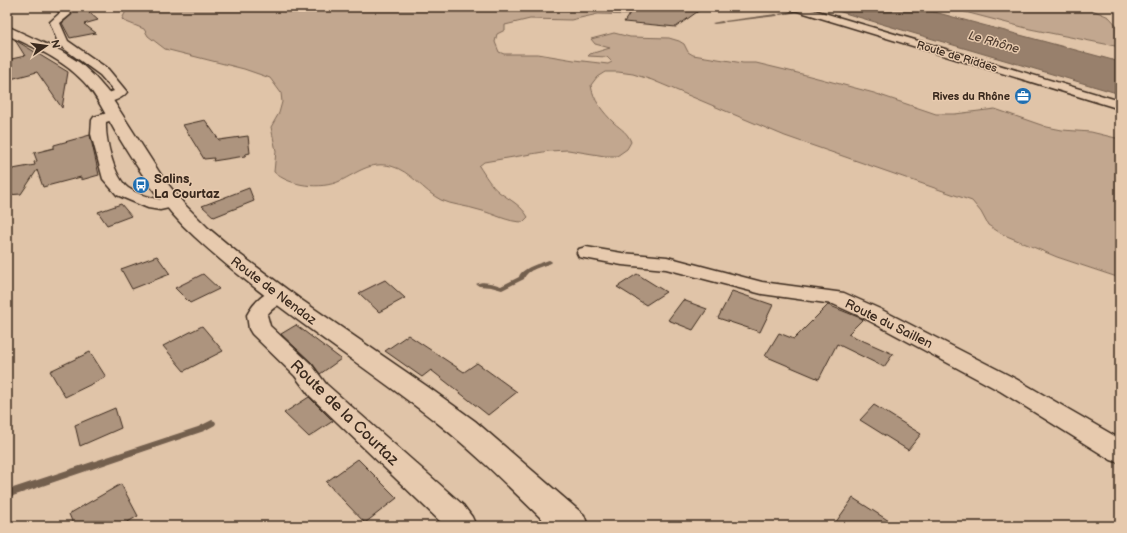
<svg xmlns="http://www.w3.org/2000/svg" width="1127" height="533" font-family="'Balsamiq Sans',sans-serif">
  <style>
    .green { fill: #c2a78f; stroke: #7e6856 }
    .water { fill: #98806c; stroke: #735e4d }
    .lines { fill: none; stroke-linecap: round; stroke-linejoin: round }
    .stream { fill: #735e4d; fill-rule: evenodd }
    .building { fill: #ad947e; stroke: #3b2a1e }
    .minor-casing { stroke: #3b2a1e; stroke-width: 3 }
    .secondary-casing { stroke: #3b2a1e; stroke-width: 3 }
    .minor { fill: #e7caae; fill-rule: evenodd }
    .secondary { fill: #e7caae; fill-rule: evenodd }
    .labels { text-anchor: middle; stroke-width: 3; stroke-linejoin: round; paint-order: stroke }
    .far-street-label { font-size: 11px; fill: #3b2a1e; stroke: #e7caae }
    .far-poi-label { font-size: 11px; font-weight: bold; fill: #3b2a1e; stroke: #e7caae; text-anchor: end }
    .far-water-label { font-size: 12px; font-style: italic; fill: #4e3b2e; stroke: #e7caae }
    .poi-label { font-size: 13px; font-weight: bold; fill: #3b2a1e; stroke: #e7caae; text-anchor: start }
    .street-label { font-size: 13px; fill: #3b2a1e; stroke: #e7caae }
    .near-street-label { font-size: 16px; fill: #3b2a1e; stroke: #e7caae }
  </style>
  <rect width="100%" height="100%" fill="#e0c4a8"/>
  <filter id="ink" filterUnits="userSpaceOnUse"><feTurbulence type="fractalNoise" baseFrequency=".025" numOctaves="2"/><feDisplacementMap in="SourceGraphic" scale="8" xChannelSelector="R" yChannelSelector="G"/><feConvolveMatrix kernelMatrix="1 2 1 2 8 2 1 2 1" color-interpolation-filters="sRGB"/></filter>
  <g filter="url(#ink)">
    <path class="green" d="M121,7h497l3,3 13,2v-4l-2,-1h8l-4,8 -38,-1 -27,6 -41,-1 -25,6v5l-8,4 -2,8 4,10 5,2h34l36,6 34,4 4,-2 -5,-5 -19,-1 2,-2 20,-6 -15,-4 -4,-5 23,-6 16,4 39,1 10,3 5,3 4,8 5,3 50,8h13l50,12 68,18 62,21h19l40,-5 52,18 15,3 29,2 29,7v139l-63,-21 -55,-23 -14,-9 -7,-13 -9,-11 -187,-65 -133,-56 -19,-6 -15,-2h-13l-8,5 -6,8c2,15 12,27 23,38 7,6 14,10 17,19l-4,7 -10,7h-12l-37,-6 -19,1 -65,11 -5,4c6,9 12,20 20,26 11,8 22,13 29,25l-5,5c-16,0 -28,-8 -44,-12 -12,-4 -27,-5 -38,-10 -18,-9 -30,-29 -50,-34 -21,-5 -34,7 -51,15 -19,9 -51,5 -66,-9l2,-21 -5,-24 8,-14 3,-11 -1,-9 -11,-15 -26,-9 -79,-20 -17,-13 -4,-7 -20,-8 -2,-2 4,-8z
      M946,7h139l24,10 11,12v18l-90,-18z"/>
    <path class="water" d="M824,7h92l204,55v32z"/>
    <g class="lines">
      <path class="stream" d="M797,10h1v2l-18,3 -2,-1z
        M776,14l2,1 -1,1 -51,6 -2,-1z
        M722,21l2,1 -1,1 -9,1 -2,-1z
        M549,260l2,1 1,1 -1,1c-9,4 -24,6 -27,16l-22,11 -11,-3 -12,-1 -3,-2c7,-4 18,0 25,2l18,-9c2,-9 22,-14 30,-17z
        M212,420l3,1 1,2 -1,2 -11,6 -197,67v-8l191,-63z"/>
    </g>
    <path class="building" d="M67,7h16l15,13 -14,4 12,9 -26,5 -8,-15 10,-9z
      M634,7h70l-28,20 -52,-5z
      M15,40l53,32 -6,36 -25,-36 -30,8v-20l18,-4z
      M205,120l14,20 29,-4 2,17 -4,1 -1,2 -32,5 1,-3 -10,1 -21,-34z
      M90,135l9,40 -18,5v-3l-38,10 -6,-17 -16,24 -14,1v-25l28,-5 -1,-3 3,-1 -3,-8 20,-5v-3z
      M249,188l5,13 -40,16 -12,-11z
      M121,204l10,12 -24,9 -9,-13z
      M157,256l13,18 -38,15 -11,-20z
      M203,274l16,15 -29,14 -15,-15z
      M637,274l29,18 -20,13 -29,-18z
      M385,280l20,18 -26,14 -20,-19z
      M732,291l41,14 -13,27 -42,-14z
      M683,300l24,9 -14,21 -25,-10z
      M828,305l35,14 -15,15 45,20 -9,13 -47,-23 -18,35 -54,-23 14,-23 15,6z
      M296,325l45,34 -21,15 -8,-11 -31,-29z
      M202,326l21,25 -39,20 -21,-25z
      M408,335l56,37 13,-9 40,29 -29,23 -57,-45 -9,7 -37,-26z
      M90,352l16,25 -41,20 -15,-26z
      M309,397l24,24 -24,16 -25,-24z
      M874,405l47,29 -13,16 -48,-30z
      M115,408l6,20 -41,18 -5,-21z
      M358,459l39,39 -32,25 -39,-41z
      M121,484l17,32 -17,10h-47l-5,-12z
      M853,498l44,28h-64z"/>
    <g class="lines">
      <g class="minor-casing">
        <path id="minor" d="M55,7h10l6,7 -11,9 8,18 40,28 19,23c-5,7 -18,12 -27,10l-2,-3 2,-3 14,-5 -14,-16 -41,-30 -9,-23 10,-9z
          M789,7h15l316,94v8l-329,-100z
          M114,111l5,1 2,3 -2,3 -13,4c-1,18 8,55 22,66 7,5 20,9 29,11 7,2 13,-2 21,-1l2,4 -2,4 -18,4 -12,-2 -31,-13 -14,-16 -12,-45 1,-14 2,-3z
          M586,247l36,6 45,4 95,25 82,11 36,16 136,70 104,60v24l-9,-3 -111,-69 -134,-72 -33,-15 -71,-10 -96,-25 -44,-4 -43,-8 -2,-4 2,-4z
          M279,289l7,1 3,5c-5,9 -16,11 -22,20l3,11 41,38 15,20 137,121 9,12 4,9h-31l-135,-130 -15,-20 -43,-42 -3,-5 -2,-14c7,-13 17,-23 32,-26z"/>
      </g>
      <g class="secondary-casing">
        <path id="secondary" d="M7,26l54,25 19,12 14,13 13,15 56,87 21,26 24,24 30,25 62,46 128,88 47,34 109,94 4,11h-39c-35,-34 -70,-70 -109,-101 -81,-64 -169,-118 -245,-188 -33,-30 -57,-68 -80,-106 -10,-17 -18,-36 -32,-50 -21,-22 -49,-34 -76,-46z"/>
      </g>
      <use href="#minor" class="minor"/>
      <use href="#secondary" class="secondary"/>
    </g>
  </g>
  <defs>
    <g id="office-disc" transform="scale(0.9)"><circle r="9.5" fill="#1f6fb2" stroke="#e7caae"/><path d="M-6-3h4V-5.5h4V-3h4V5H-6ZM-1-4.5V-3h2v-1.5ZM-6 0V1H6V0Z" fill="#fff"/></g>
    <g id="bus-disc" transform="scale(0.9)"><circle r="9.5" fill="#1f6fb2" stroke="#e7caae"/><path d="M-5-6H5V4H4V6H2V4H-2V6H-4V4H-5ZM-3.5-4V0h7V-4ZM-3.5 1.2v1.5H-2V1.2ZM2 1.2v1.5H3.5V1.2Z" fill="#fff"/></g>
  </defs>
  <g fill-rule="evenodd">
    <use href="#office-disc" x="1023" y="96"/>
    <use href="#bus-disc" x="141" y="185"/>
  </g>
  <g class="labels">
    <g class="far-street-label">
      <text transform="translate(957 56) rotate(17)" y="4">Route de Riddes</text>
    </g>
    <g class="far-poi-label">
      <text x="1010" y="100">Rives du Rhône</text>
    </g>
    <g class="far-water-label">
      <text transform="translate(994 42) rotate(16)" y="4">Le Rhône</text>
    </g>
    <g class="poi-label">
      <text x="154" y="183">Salins,<tspan x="154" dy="15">La Courtaz</tspan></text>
    </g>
    <g class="street-label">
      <text transform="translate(274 290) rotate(37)" y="5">Route de Nendaz</text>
      <text transform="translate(889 323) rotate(26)" y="5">Route du Saillen</text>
    </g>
    <g class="near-street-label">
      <text transform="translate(345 412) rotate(44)" y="6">Route de la Courtaz</text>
    </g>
  </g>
  <rect width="1127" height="533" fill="none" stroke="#e7caae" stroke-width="24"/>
  <rect x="12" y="12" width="1103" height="509" fill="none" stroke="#3b2a1e" stroke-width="1.5" filter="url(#ink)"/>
  <g transform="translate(46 46) rotate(77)" stroke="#e7caae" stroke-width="3" paint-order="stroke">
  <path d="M0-3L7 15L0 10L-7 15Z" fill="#3b2a1e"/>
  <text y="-6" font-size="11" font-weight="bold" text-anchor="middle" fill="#3b2a1e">N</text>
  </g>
</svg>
